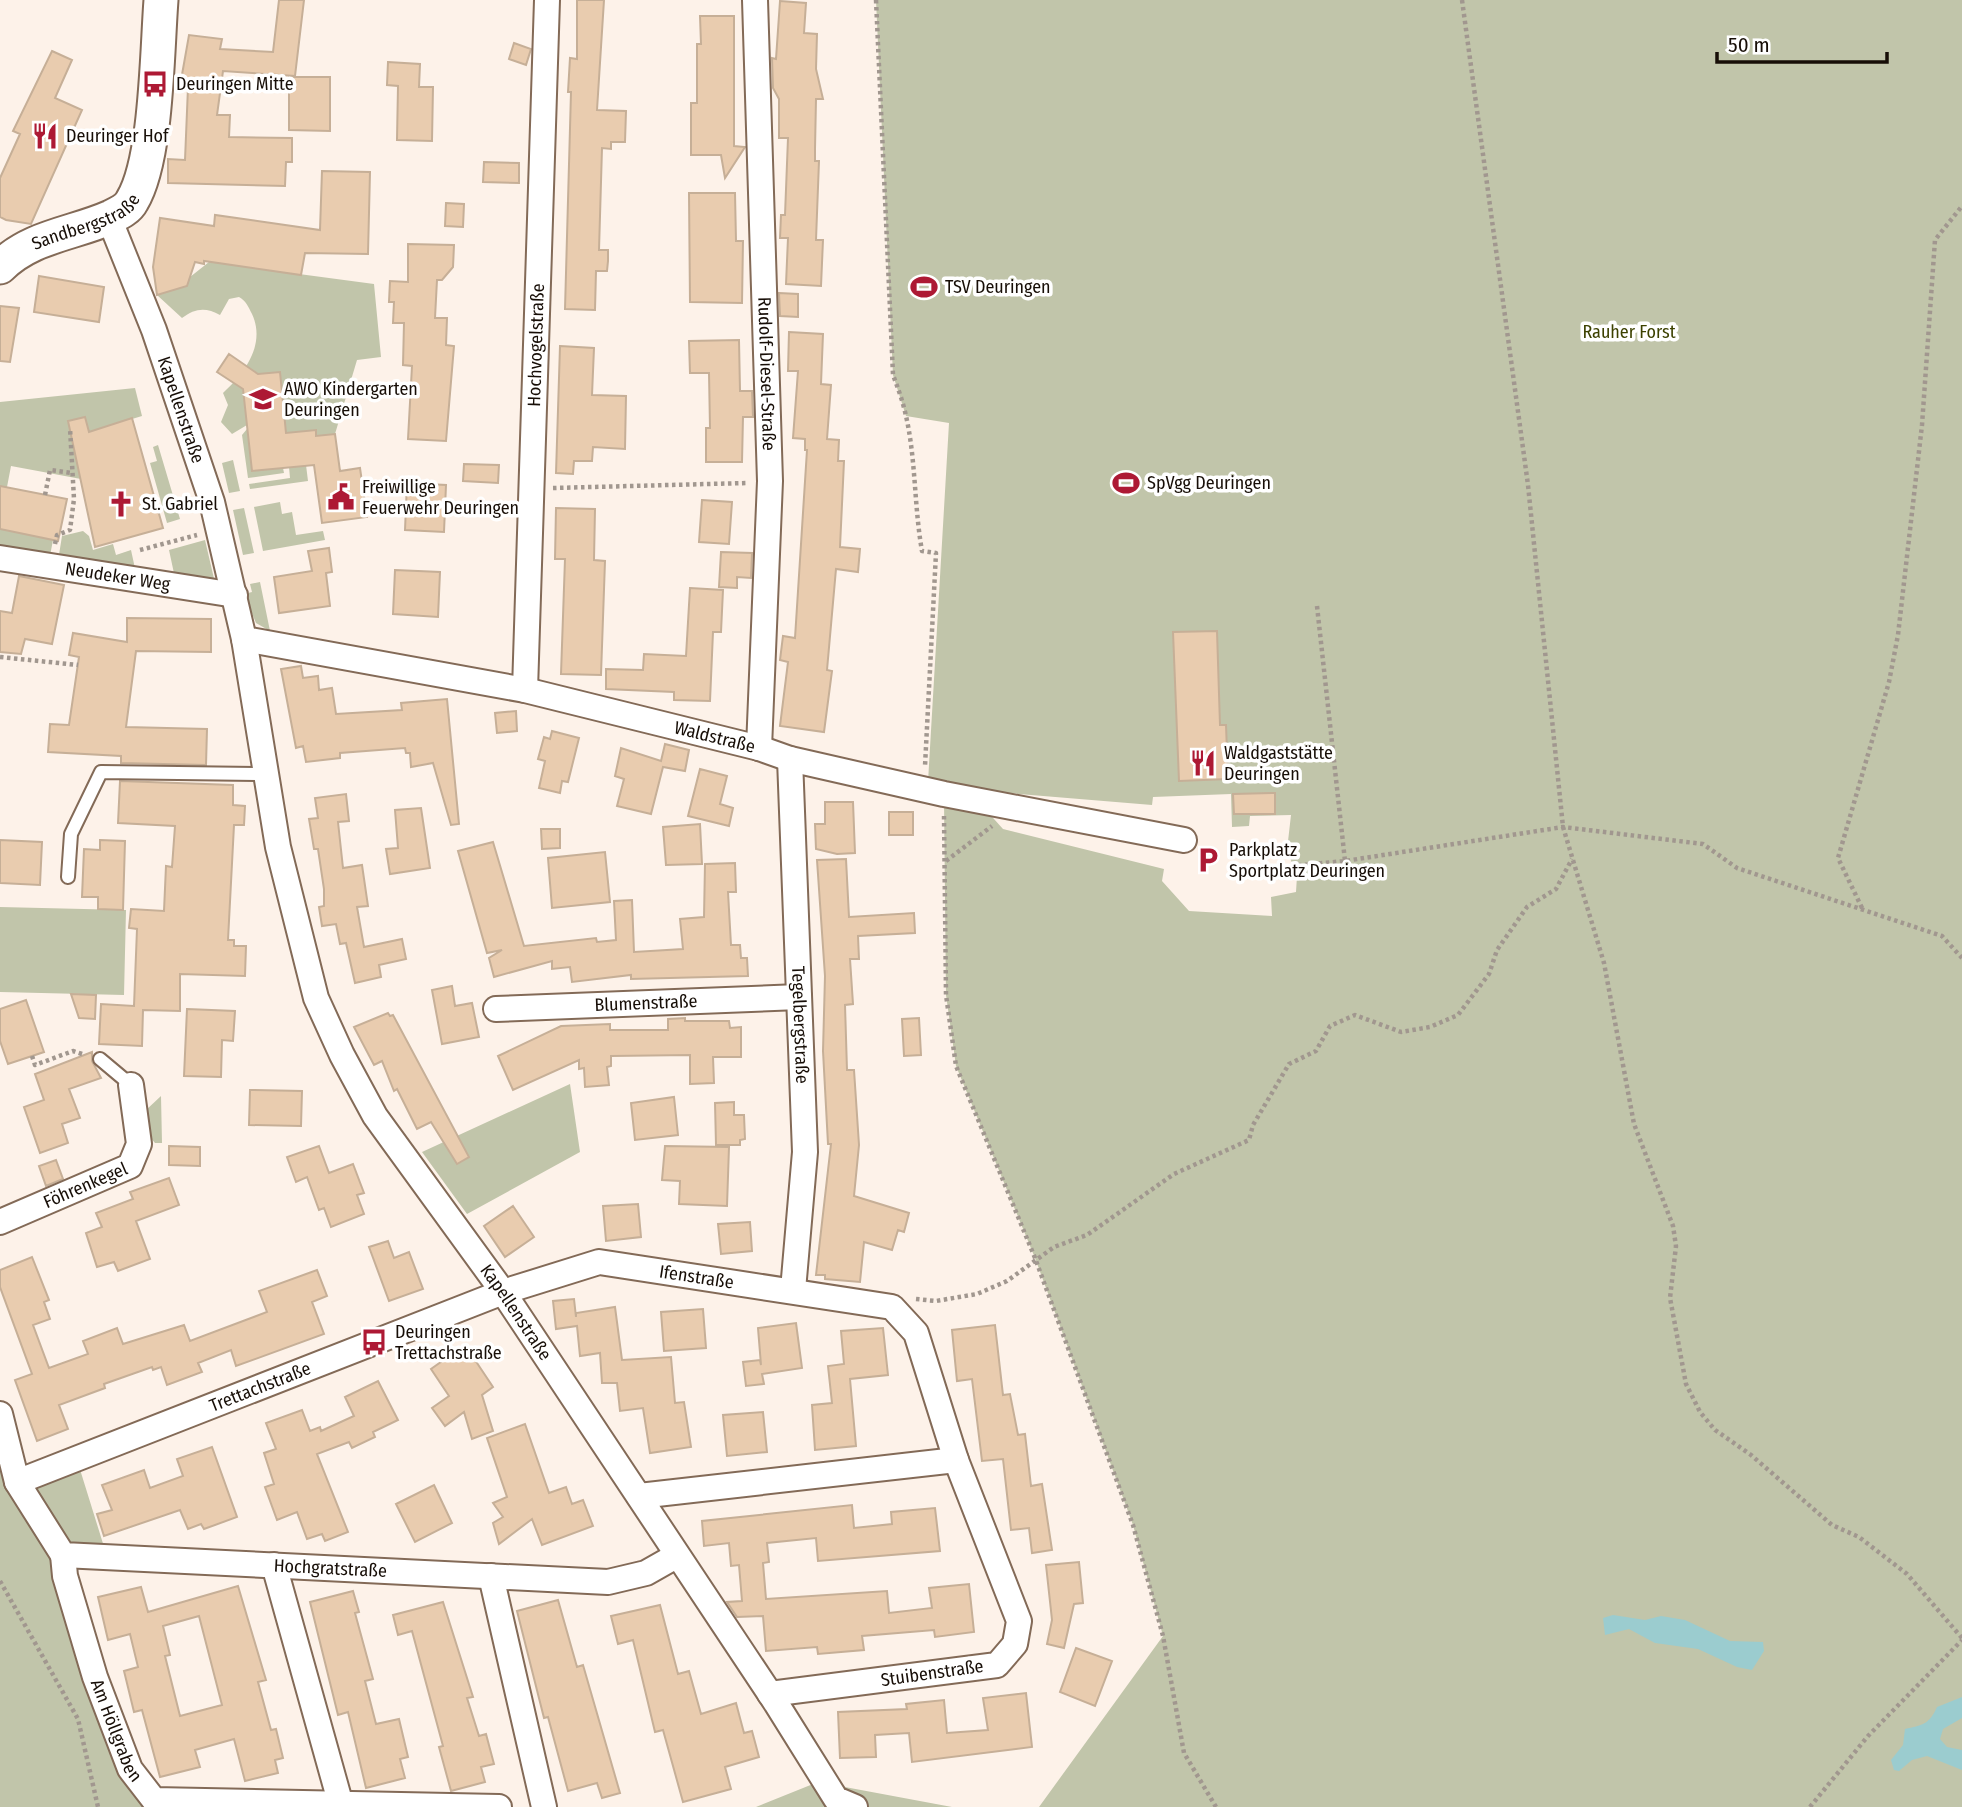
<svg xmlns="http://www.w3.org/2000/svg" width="1962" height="1807" font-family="'Fira Sans Condensed',sans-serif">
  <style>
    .green { fill: #c1c5aa }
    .water { fill: #9bcccf }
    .building { fill: #e9ccaf; stroke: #c6af97; stroke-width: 2; fill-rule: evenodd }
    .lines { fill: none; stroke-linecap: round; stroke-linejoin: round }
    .lane-casing { stroke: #836a57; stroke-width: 16 }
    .street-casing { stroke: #836a57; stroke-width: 28 }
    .secondary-casing { stroke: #836a57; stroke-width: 37 }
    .path { stroke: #a1978f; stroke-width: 4.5; stroke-dasharray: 3.5 3.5; stroke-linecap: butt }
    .lane { stroke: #fff; stroke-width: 12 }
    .street { stroke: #fff; stroke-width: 24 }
    .secondary { stroke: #fff; stroke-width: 33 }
    .labels { text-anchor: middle; stroke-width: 7; stroke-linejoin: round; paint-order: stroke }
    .poi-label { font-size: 18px; fill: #170e07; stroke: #fff; text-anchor: start }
    .street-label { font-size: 18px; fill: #170e07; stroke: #fff }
    .park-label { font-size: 18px; fill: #3c4100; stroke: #fff }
  </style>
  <rect width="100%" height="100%" fill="#fdf2e9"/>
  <path class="green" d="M876,0h1086v1807h-923l124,-171 -30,-111 -98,-267 -79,-192 -10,-71 -2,-195 41,9 18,20 161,40 -2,12 27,30 83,5 -1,-19 25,-5 1,-16 -10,-26 4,-35 -41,1 -1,10 -17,1 -1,-33 -78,3 -1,8 -144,-12 -1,6 -79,-17 21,-359 -43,-7 -13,-41z
    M209,262l165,22 7,73 -24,3 -22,74 -19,2v-6l-44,5 13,-13 -5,-50 -39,4 6,49 -15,9 -11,-12 7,-17 -5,-12c22,-20 43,-49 29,-79 -4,-8 -6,-13 -13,-17l-10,2 -9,16c-14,-8 -25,-7 -38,3l-25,-23 30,-9 3,-9z
    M135,388l7,28 -53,16 -21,-11 13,58 -70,-13 -4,21 -7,-1v-84z
    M252,428l31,40 1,5 -36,5 -6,-43 5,-6z
    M158,445l22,74 -13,4 -17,-60 7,-2 -4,-14z
    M233,460l7,31 -11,2 -7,-30z
    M306,465l2,16 -58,8 -1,-5 41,-6 -1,-11z
    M280,502l2,12 10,-2 4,23 27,-4 2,9 -62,11 -9,-44z
    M244,508l10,45 -11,2 -10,-45z
    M0,529l53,11 -4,21 -49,-10z
    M83,531l6,5 4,14 20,-6 3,11 15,-5 5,23 -78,-12 4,-25z
    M205,540l10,43 -40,-5 -6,-28z
    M260,582l10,49 -14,-8 -12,-29 8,-2 -2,-8z
    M0,907l126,3 -2,85 -124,-3z
    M570,1084l10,68 -113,62 -45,-62z
    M161,1096l1,47h-7l-5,-6 -5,-26z
    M0,1414l63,141 91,245 82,7h-236z
    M78,1463l27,87h-38l-42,-65z
    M818,1782l134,25h-196z"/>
  <path class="water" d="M1613,1615l32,5 16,-4 24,4 45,21 33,1 1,9 -12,19 -15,-3 -39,-18 -43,-6 -26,-14 -24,6 -2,-17z
    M1962,1697v21l-19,11 -3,10 7,8 15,3v20l-35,-14 -15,4 -13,11 -5,-1 -3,-10 12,-15 2,-16c17,-4 24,-4 32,-22z"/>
  <path class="building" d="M279,0h25l-9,76 -72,-5 -6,44h13l-1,22 63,1v24h-6l-1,24 -117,-3v-24l17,1 3,-73 -8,-1 9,-51 33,4 -2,10 53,3z
    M577,0h27l-7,110 29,1 -1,31h-14v7l-9,-1 -3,102h9v11l-1,10h-11l-1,39 -30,-1 6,-217h-3l2,-34 7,1z
    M780,1l26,2 -2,30 13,1 -1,35 7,30h-7l-1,50v12h4l-3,79h7l-2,46 -35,-2 2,-46h-8l1,-23h4l3,-77h-9v-39l-6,-11 -1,-30 4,1z
    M700,16h34v130l11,1 -20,31 -4,-23h-30v-52h6v-59h4z
    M514,43l17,6 -5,16 -17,-6z
    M52,51l20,9 -17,38 27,12 -51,114 -25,-4 -6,-3v-39l20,-44 -7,-3z
    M388,62l32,2 -1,23h14l-1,54 -35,-1 1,-54 -11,-1z
    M289,77h41v54l-41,-1z
    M484,162l35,1v20l-36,-1z
    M322,171l48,1 -2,82 -63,-1 -4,22 -97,-14v3l-9,-2 -8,24 -30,9 -4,-28 7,-49 54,8 1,-11 105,15z
    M689,193h46l1,48h7l-1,62 -52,-1z
    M446,203l18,1 -1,23 -18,-1z
    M408,244l46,1 -1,22 -11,13h-5l-2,38h12l-1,27 8,1 -8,95 -38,-2 4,-73 -9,-1 1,-42h-11l1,-21h-5l1,-21 18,1z
    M39,276l65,11 -5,35 -65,-10z
    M779,293l19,1v23l-18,-1z
    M0,306l19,2 -9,54 -10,-1z
    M789,332l34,2 -2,50 10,1 -4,54 12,1 -1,21h6l-4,86 20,2 -2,23 -22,-3 -9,101 5,1 -8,61 -44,-6 8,-64 -8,-2 3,-24 12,2 12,-188h-2v-11l-12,-1 5,-67h-10z
    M739,340l1,51h12l1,26h-10l-1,45h-36v-34h4l-1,-55h-19l-1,-32z
    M560,346l34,2 -2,47 34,1 -1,53 -32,-2 -1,14h-18l-1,13 -17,-1z
    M229,354l29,20 22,-2 6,61 30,-3v6l19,-2 5,37 20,-3 7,49 -45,6 -8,-58 -62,6 -9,-82 -26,-17z
    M85,417l4,15 43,-14 31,110 -68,19 -27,-126z
    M464,464l35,1 -1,18 -35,-2z
    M407,483l39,2 -2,47 -39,-2z
    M0,486l67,13 -9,42 -58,-12z
    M702,500l30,2 -3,42 -30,-2z
    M556,508l39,1 -1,51 11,1 -4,114 -40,-1 4,-115h-10z
    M329,548l3,24 -6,1 4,33 -51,7 -5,-36 38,-6 -4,-20z
    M721,552l31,1 -1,25 -14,-1v11l-18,-1z
    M395,570l45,2 -2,45 -45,-3z
    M19,576l45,9 -12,59 -27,-5 -4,15 -21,-2v-41l12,2z
    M690,588l33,2 -2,42h-8l-3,69 -36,-1v-8l-68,-3v-20l37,1 1,-16 42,2z
    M127,618l84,1v33l-75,-1 -10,76 81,2 -1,36 -85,-2v-7l-73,-4 2,-28 19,1 10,-68 -10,-2 4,-22 54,9z
    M1217,631l3,94h6l2,54 -49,2 -6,-149z
    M301,666l2,12 15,-2 1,14 13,-2 4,26 66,-4 -1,-7 46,-4 12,125 -8,1 -18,-62 -22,4 -1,-14h-4l-1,-5 -65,5v5l-34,4 -3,-16 -7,2 -15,-79z
    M516,711l1,20 -20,2 -2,-20z
    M552,731l27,7 -11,44 -6,-1 -2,12 -21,-5 6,-27 -7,-2 6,-22 6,2z
    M665,744l24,6 -4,21 -22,-4 -12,47 -34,-8 7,-27 -9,-3 6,-28 40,13z
    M700,769l27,7 -7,28 13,4 -4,18 -41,-10z
    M120,781l113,4v20l12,1 -1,19h-10l-6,115h6v6h12l-1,30 -65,-2v37l-37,-1 -1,36 -43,-2 2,-40 33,2 3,-77 -8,-1 2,-19 33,2 2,-45 6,1 3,-41 -57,-3z
    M1275,793v21h-41l-1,-20z
    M346,794l3,27 -11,1 5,46 19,-3 6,41 -11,1 7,40 38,-8 4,20 -27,6 2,12 -26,6 -9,-40 -6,1 -4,-20 -14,2 -3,-19 5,-1v-17l-6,-40h-4l-5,-30 9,-1 -3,-20z
    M825,802h28l2,51 -18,1 -21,-5 -1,-25h10z
    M421,808l9,60 -40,6 -4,-25 12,-1 -3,-38z
    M889,812h24v23h-24z
    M700,824l2,40 -36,1 -3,-38z
    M541,829h19v19l-18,1z
    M0,840l42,2 -2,43 -40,-2z
    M100,840l25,1 -2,69 -25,-1v-12h-16l2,-48 16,1z
    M493,842l31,104 72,-8 1,4 19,-2 -2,-39 18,-1 2,52 49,-3 -3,-30 24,-2 1,-53 30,-1 1,29h-8l3,53h9l1,13h6l1,18 -117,3v-4l-59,7 -2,-15 -18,2v-8l-58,16 -5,-19 13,-8 -15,3 -29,-102z
    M605,852l5,50 -58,6 -4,-50z
    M846,859l3,58 65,-4 1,20 -57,3 1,23h-9l3,45 -8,1 2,65h7l5,75 -5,51 55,17 -5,19 -6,-2 -6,20 -28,-8 -4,40 -35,-3v-4h-9l15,-131h-3l-5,-93 2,-75 -8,-116z
    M452,986l3,20 17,-3 7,34 -37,7 -10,-54z
    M71,994l25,1 -1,24 -16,-1z
    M26,1000l18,52 -36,12 -8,-23v-32z
    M187,1009l48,2 -2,30 -11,-1 -1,37 -37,-1z
    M388,1013l2,3 3,-1 76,142 -12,7 -26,-42 -14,7 -20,-40 -3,2 -12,-30 -8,4 -20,-38z
    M685,1018v3h44l1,7 11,-1v30h-28l1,26 -24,1v-29l-79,1v10l-4,1 2,18 -24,2 -1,-19 -5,1v-9l-66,30 -15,-34 63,-30 49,-2v6h58v-11z
    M919,1018l2,37 -17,1 -2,-37z
    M92,1052v9l9,17 -32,11 11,29 -18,6 6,19 -28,10 -16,-46 20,-7 -9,-26z
    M250,1090l52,1 -1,35 -52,-1z
    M674,1097l4,38 -43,5 -4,-37z
    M734,1102v13h10l1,24 -5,1v5h-24l-1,-42z
    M169,1146l31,1v19l-31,-1z
    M319,1146l10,27 24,-9 11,29 -7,2 7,19 -33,13 -7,-19 -5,2 -12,-33 -11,5 -9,-25z
    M665,1146l64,1 -2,59 -48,-2 1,-23 -18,-1z
    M56,1160l7,19 -17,7 -7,-20z
    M169,1178l10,27 -43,16 14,38 -32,12 -4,-9 -17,5 -11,-34 16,-6 -6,-14 37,-14 -3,-7z
    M638,1204l3,33 -35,4 -3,-35z
    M513,1206l21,31 -29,20 -21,-31z
    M750,1222l2,29 -31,3 -3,-30z
    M388,1241l6,17 15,-6 14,37 -34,12 -20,-54z
    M32,1257l17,43 -5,2 6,17 -17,6 16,43 39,-14 -5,-13 34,-13 6,16 61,-19 6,16 77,-29 -8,-21 58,-21 10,26 -15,6 12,32 -88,32 -5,-16 -33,13 4,9 -35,13 -6,-18 -8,3 -1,-3 -48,17 1,4 -46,17 9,24 -31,12 -22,-61 17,-6 -32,-87v-17z
    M574,1299l2,18v-4l39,-6 7,53 49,-3 4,46 9,-1 7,45 -41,6 -7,-45 -23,3 -3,-28h-15l-2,-30 -20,3 -3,-30 -21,3 -3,-28z
    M703,1309l3,39 -42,3 -3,-39z
    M796,1323l6,45 -40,6 2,10 -18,2 -3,-24 17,-2 1,5 -3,-37z
    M995,1325l8,70 7,-1 8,41 7,-1 6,52 11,-2 10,66 -20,3 -3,-25 -18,2 -8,-71 -21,2 -10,-82 -15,2 -5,-51z
    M883,1328l5,47 -38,4 6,67 -41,4 -3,-45 20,-2 -4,-37 16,-2 -3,-33z
    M465,1345l28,42 -11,8 11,36 -21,8 -8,-27 -19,14 -13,-18 17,-12 -18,-27z
    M378,1381l20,39 -25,12 2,5 -23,11 -3,-6 -32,12 31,78 -23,9 -3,-7 -15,5 -10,-27 -20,8 -12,-33 9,-3 -10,-31 12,-4 -10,-26 36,-13 8,21 10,-4 1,4 33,-15 -9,-19z
    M763,1412l4,40 -40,4 -4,-41z
    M525,1424l24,69 17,-6 6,17 11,-4 10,26 -51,19 -10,-26 -33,25 -6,-21 10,-6 -10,-14 14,-6 -20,-59z
    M212,1447l25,70 -33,12 -3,-5 -13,5 -8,-19 -76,26 -7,-22 15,-4 -10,-25 42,-15 6,18 33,-12 -6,-17z
    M434,1485l18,38 -37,19 -19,-38z
    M852,1505l2,23 38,-4 -1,-12 44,-4 5,43 -122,10 -2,-23 -49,5 2,19 -6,1 3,36 121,-8 2,22 43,-5 -3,-20 40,-4 5,48 -39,5 -1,-7 -72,6 2,14 -46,4 -1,-7 -51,4 -3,-35 -26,1 -10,-15 15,-1 -3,-36 -8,1 -2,-23 -25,3 -2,-25z
    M1079,1562l4,41 -9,1 -10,44 -17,-4 5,-24 -6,-55z
    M238,1586l28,94 -8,2 13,48 5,-1 7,29 -8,2 3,13 -33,8 -11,-42 -39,11 5,17 -40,10 -18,-67 -8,2 -10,-41 14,-4 -8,-33 -22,6 -10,-43 43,-10 7,25zM199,1616l23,89 -42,11 -15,-60 5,-1 -7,-29z
    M353,1591l6,21 -4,1 18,66 -8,2 11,43 23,-5 9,38 -8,2 5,19 -39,10 -18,-76 -10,3 -28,-113z
    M558,1600l19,67 6,-2 37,128 -18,5 -5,-15 -29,8 -20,-74 -4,1 -27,-107z
    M443,1602l30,95 -6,1 12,38 7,-2 8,30 -13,3 4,15 -34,9 -12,-44 4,-1 -31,-115 -14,4 -5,-20z
    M660,1605l18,69 11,-3 12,43 35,-11 8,30 8,-2 7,26 -34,10 6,22 -48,13 -20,-72 -8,2 -22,-92 -15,4 -7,-28z
    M1076,1648l36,13 -17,45 -35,-14z
    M1026,1693l6,54 -120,15 -3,-29 -34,2 1,22 -36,1 -2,-46 69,-3 -1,-5 38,-4 3,33 41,-3 -5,-32z"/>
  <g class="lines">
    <g class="lane-casing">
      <path id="lane" d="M68,877l3,-43 30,-62 164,2
        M100,1059l31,26"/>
    </g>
    <g class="street-casing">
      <g id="street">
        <path id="s1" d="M755,0l15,481 -11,267"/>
        <path id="s2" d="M109,218l45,112 58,172 32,137 34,208 38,151 26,57 33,61 128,176 273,411 60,96 19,8"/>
        <path id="s3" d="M0,558l235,37"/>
        <path id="s4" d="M244,639l281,51 234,58 31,11 154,35 240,46"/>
        <path id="s5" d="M525,690l22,-690"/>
        <path id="s6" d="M790,759l15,393 -12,138"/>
        <path id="s7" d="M496,1009l303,-12"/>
        <path id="s8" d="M0,1222l130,-56 9,-22 -8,-59"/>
        <path id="s9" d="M0,1414l17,68 46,73 545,27 38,-9 30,-17"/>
        <path id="s10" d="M17,1482l486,-190 96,-30 293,45 24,26 40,127 63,161 -4,23 -18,21 -227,29"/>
        <path d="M639,1496l317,-36"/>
        <path id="s11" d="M63,1555l2,21 30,101 35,92 24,31 345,7"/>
        <path d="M274,1565l67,240"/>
        <path d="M491,1576l53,231"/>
      </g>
    </g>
    <g class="secondary-casing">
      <g id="secondary">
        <path id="s12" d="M0,267c31,-31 73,-33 111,-50 8,-4 17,-8 21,-16 25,-41 25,-150 29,-201"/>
      </g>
    </g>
    <path class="path" d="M876,0l17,375c5,13 10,27 13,41 10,44 8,90 16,135l14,2 -11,213
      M1462,0l66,485 35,342 41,136 30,161 39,102 3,20 -6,52 16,86 14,28 15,18 36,25 81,70 27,12 48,37 55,64
      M553,488l194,-5
      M45,495l5,-25 22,3
      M55,544l2,-9 13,-5 4,-31 -4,-71
      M140,550l57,-15
      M1317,606l28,255
      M0,657l78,8
      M944,816l2,179 10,71 79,192 98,267 30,111 21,117 32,54
      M946,861l46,-35
      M1291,866l54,-5 218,-34 140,17 34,24 205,68 20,22
      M1862,908l-24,-50 51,-176 9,-47 24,-210 13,-185 27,-34
      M32,1056l3,9 38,-14 12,4
      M916,1299l20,2 41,-7 30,-13 47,-34 33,-12 87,-61 75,-34 4,-15 36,-61 27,-13 14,-25 25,-11 46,17 29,-5 28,-12 31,-41 8,-24 30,-43 29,-18 16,-30
      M0,1581l78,138 20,88
      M1810,1807l58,-71 94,-96"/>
    <use href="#lane" class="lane"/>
    <use href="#street" class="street"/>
    <use href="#secondary" class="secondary"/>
  </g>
  <defs>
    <g id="bus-bare" transform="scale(2.1)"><path d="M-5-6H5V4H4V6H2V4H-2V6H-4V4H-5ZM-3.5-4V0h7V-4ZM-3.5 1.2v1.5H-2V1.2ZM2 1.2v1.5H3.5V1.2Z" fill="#ad1934" stroke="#fff" stroke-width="2.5" paint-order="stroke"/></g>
    <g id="restaurant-bare" transform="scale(2.1)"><path d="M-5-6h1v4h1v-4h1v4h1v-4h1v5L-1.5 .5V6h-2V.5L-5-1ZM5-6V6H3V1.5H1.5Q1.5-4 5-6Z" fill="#ad1934" stroke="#fff" stroke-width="2.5" paint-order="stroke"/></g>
    <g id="stadium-bare" transform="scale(2.1)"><path d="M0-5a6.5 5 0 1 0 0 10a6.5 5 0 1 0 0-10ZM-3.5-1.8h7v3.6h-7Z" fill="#ad1934" stroke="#fff" stroke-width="2.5" paint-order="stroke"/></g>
    <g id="school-bare" transform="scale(2.1)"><path d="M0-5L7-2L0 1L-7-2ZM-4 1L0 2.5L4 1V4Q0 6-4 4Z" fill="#ad1934" stroke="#fff" stroke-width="2.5" paint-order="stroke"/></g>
    <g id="civic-bare" transform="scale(2.1)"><path d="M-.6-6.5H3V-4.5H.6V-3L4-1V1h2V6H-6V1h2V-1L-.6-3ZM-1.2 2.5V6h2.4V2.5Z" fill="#ad1934" stroke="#fff" stroke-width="2.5" paint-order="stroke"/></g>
    <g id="church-bare" transform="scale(2.1)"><path d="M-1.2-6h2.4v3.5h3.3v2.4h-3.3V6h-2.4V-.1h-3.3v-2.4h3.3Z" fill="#ad1934" stroke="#fff" stroke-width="2.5" paint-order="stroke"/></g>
    <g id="parking-bare" transform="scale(2.1)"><path d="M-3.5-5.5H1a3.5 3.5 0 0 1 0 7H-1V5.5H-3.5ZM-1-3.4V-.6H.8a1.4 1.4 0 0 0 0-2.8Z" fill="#ad1934" stroke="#fff" stroke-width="2.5" paint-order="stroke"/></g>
  </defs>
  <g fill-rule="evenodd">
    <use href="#bus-bare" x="155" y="84"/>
    <use href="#restaurant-bare" x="45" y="136"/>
    <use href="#stadium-bare" x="924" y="287"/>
    <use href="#school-bare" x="263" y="399"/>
    <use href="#stadium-bare" x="1126" y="483"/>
    <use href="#civic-bare" x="341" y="497"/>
    <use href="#church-bare" x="121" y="504"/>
    <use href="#restaurant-bare" x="1203" y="763"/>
    <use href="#parking-bare" x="1208" y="860"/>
    <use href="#bus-bare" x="374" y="1342"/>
  </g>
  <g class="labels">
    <g class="poi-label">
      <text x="176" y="90">Deuringen Mitte</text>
      <text x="66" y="142">Deuringer Hof</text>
      <text x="945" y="293">TSV Deuringen</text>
      <text x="284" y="395">AWO Kindergarten<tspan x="284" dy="21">Deuringen</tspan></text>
      <text x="1147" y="489">SpVgg Deuringen</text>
      <text x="362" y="493">Freiwillige<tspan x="362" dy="21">Feuerwehr Deuringen</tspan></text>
      <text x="142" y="510">St. Gabriel</text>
      <text x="1224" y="759">Waldgaststätte<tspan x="1224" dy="21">Deuringen</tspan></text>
      <text x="1229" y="856">Parkplatz<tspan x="1229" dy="21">Sportplatz Deuringen</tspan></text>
      <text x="395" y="1338">Deuringen<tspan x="395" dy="21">Trettachstraße</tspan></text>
    </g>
    <g class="street-label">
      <text dy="6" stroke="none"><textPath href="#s12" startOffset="98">Sandbergstraße</textPath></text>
      <text dy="6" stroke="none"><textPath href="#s5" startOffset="345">Hochvogelstraße</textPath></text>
      <text dy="6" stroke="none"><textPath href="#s1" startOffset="374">Rudolf-Diesel-Straße</textPath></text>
      <text dy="6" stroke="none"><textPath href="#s2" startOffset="205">Kapellenstraße</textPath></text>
      <text dy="6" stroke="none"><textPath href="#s3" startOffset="119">Neudeker Weg</textPath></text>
      <text dy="6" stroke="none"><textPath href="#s4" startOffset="481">Waldstraße</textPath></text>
      <text dy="6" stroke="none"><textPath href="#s7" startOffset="150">Blumenstraße</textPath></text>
      <text dy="6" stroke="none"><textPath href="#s6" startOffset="266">Tegelbergstraße</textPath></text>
      <text dy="6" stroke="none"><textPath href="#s8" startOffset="93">Föhrenkegel</textPath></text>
      <text dy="6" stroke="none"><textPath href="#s10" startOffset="721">Ifenstraße</textPath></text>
      <text dy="6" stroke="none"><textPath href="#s2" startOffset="1183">Kapellenstraße</textPath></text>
      <text dy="6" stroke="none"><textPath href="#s10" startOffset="261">Trettachstraße</textPath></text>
      <text dy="6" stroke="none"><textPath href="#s9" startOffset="424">Hochgratstraße</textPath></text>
      <text transform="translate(932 1673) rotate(-8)" y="6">Stuibenstraße</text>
      <text dy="6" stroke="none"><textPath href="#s11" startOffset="184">Am Höllgraben</textPath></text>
    </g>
    <g class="park-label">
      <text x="1629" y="338">Rauher Forst</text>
    </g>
  </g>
  <path d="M1717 52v10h170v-10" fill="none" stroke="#170e07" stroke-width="3.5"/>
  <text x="1728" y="52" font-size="21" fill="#170e07" stroke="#ffffff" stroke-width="5" paint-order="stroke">50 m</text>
</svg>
